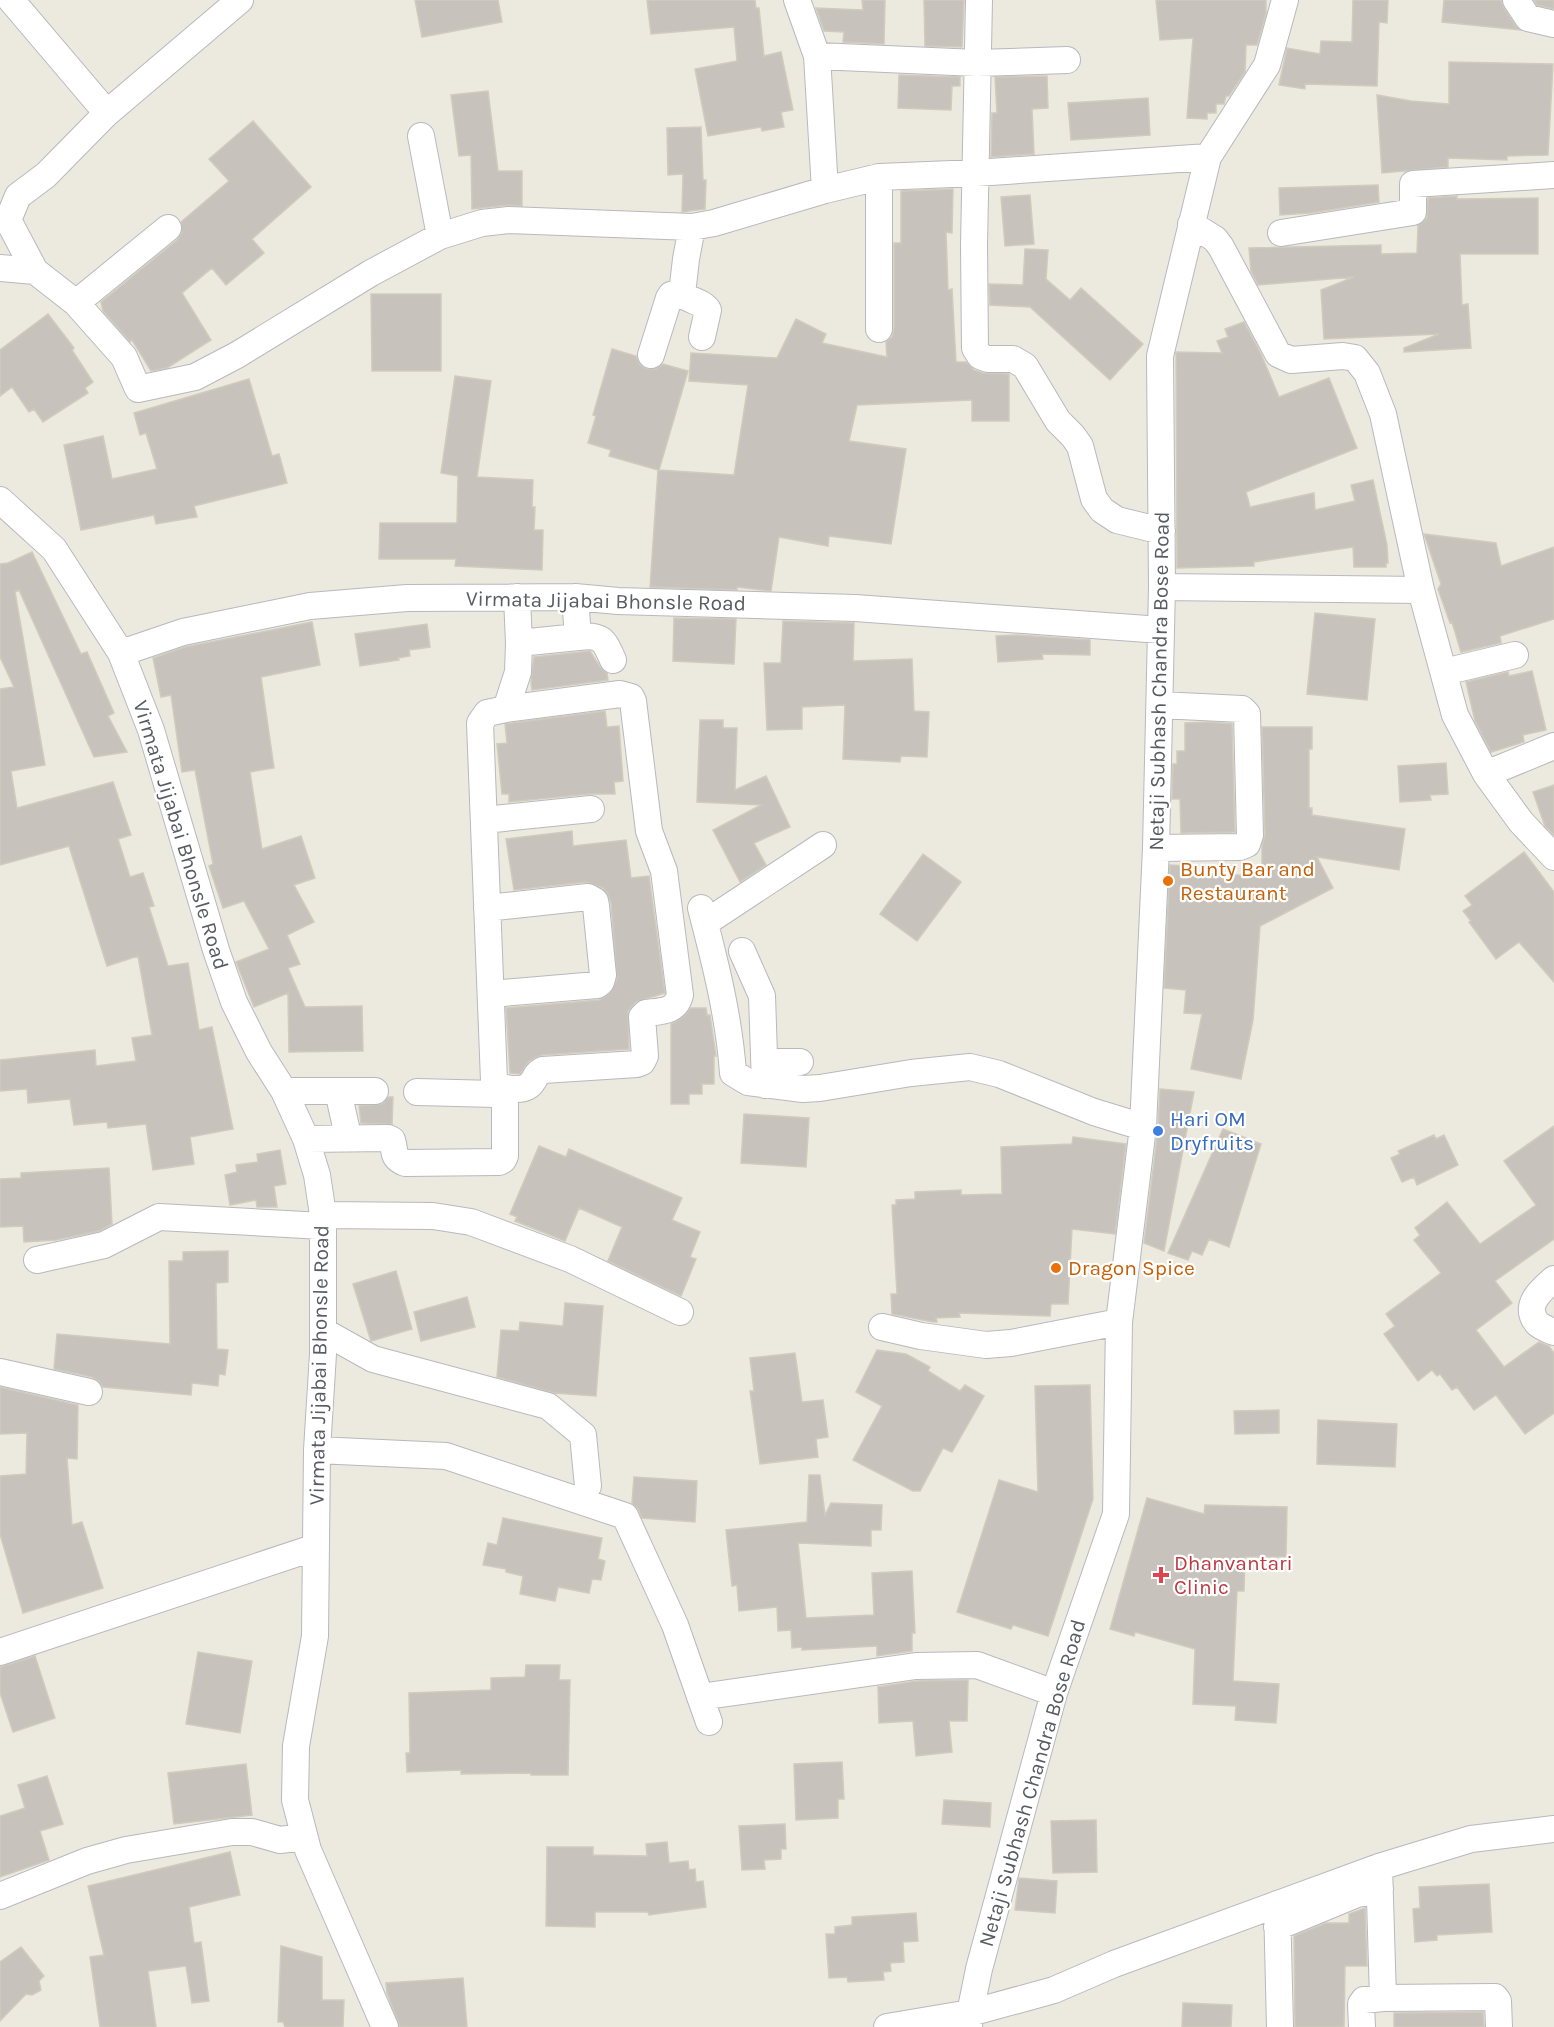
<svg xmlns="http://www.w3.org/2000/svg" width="1554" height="2027" font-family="Karla,sans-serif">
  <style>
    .building { fill: #c7c3bc; stroke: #d1cbbd; stroke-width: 1.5 }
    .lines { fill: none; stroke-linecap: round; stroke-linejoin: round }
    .street-casing { stroke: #b7b9bf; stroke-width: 28 }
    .street { stroke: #fff; stroke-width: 26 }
    .food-dot { fill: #e8710a; stroke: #fff; stroke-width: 2 }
    .shop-dot { fill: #3f7fe0; stroke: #fff; stroke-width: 2 }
    .health-dot { fill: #e0444e; stroke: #fff; stroke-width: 2 }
    .labels { text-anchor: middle; stroke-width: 4.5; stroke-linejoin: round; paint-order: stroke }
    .street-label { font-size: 21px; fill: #585b61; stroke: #fff }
    .food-label { font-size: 21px; fill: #c56008; stroke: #fff; text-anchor: start }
    .shop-label { font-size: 21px; fill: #366cbe; stroke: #fff; text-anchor: start }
    .health-label { font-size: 21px; fill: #be3a42; stroke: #fff; text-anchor: start }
  </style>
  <rect width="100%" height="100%" fill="#ece9de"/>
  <path class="building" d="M415,0h83l4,22 -80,15z
    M647,0h108l1,8h3l5,48 17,-4 12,58 -12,2 3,15 -22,4 -1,-4 -53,9 -13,-67 42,-8 -3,-34 -83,7z
    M862,0h23l-1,44 -41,-2 1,-10 -20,-1 -8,-23 47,2z
    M924,0h40l-2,47 -37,-1z
    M1156,0h110v14l-9,31h-11l-1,27 -16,24h-3l-2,8h-8v9h-9v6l-20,-1 6,-80 -33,2z
    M1353,0h35l-1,23 -8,-1 -2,64 -72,-2v5l-26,-4 8,-37 33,6 1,-13 31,1z
    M1444,0h57l3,8 12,18 5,4 -79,-8z
    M1534,0h20v9l-17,-4z
    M1449,62l104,2 -5,91 -41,1v4l-59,-2v9l-66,6 -5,-78 34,6 38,3z
    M899,75l61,2v9h-8l-1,24 -53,-2z
    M1047,76l1,32 -16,1 2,45 -43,3 1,-44h5l-2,-36z
    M488,91l10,80h24v35l-14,-1 -36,4 -1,-54 -12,1 -8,-61z
    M1148,98l2,37 -79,5 -3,-37z
    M253,121l58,66 -59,52 12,14 -38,32 -14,-17 -30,25 29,47 -44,28 -16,3 -19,-31 -2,2 -27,-31 -2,-9 76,-62 5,-7 -1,-11 48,-41 -20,-22z
    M701,127l2,53h3l-1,29 -23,3 1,-38 -15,1 -1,-47z
    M1378,185l1,17 -68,11 -31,2 -1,-27z
    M953,189l-1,44 -6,-1 2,58 4,-1 4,73h10l8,8 9,3 26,1v47h-37v-21l-115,5 -8,36 57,8 -15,95 -62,-8 -1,10 -49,-9 -8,54 -34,-4v3l-87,-3 8,-117 -49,-14 2,-6 -23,-7 8,-27 -3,-1 19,-66 24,7 4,9 7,4h8l8,-5 25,7 -29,99 75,5 14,-90 -59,-4 2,-28 86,5 19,-39 30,15 -4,9 65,14 -1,-15 6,-5 2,-8v-86h7v-52z
    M1030,195l4,49 -29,2 -4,-49z
    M1457,196v3l81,-1v56h-78l2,51 6,-1 3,44 -67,4v-4l35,-14 -115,5 -3,-49 33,-13 -96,8 -7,-14 -2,-23 132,-3v9l36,-1 1,-27 9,-8 1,-20z
    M1025,249l23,1 -2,29 24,21 11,-12 62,56 -33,36 -80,-73 -40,-2 -1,-21 34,1z
    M371,294h70v77h-69z
    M48,314l26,34 -2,2 21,32 -8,6 3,5 -45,29 -9,-13 -5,3 -17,-25 -12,9v-46z
    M1244,322l17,32 18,43 50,-19 28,70 -111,44 4,15 64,-14 1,17 40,-9 -4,-16 22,-5 14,65 1,18h-2v4h-32l-1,-20 -99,15v4l-77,2 -1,-216 46,1 -5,-12 11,-4 -3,-8z
    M455,376l36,5 -14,96 56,3 -1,27h3l-1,23h9l-1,40 -87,-4 1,-7h-77l1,-36h77l1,-47 -17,-3z
    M249,379l23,77 7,-2 8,29 -93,23 3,11 -41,7 -2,-9 -73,15 -17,-85 39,-9 9,43 45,-10 -11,-36 -6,2 -6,-22z
    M1424,534l72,9 5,23 53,-19v72l-54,17 1,7 -40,9 -9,-30 -2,1 -12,-34 3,-5z
    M32,552l49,102 6,-2 27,61 -6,3 19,36 -33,5 -75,-167 -4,2 30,173 -34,6 6,37 96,-26 18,53 -13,4 12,38 13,-4 11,33 -5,1 19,59 20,-3 11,67 13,-3 21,102 -43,8 4,27 -41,6 -7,-46 -38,4 -1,-6 -33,3 -4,-26 -42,4 -1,-14 -27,2v-31l95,-10 1,16 40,-5 -4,-23 20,-3 -14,-79 -31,10 -38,-120 -69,19v-176l14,-2 -14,-30v-93l8,-1z
    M1315,613l60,6 -8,81 -60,-6z
    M674,618l62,1 -2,45 -61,-3z
    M783,621l71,2 -1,38 59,-2 2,52 15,1 -2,45 -26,-1 -1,6 -57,-3 2,-54 -43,2v22l-35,1 -3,-67h17z
    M312,622l8,43 -59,12 13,91 -24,4 12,77 39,-13 14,42 -21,7 20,37 -27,13 13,29 -12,4 17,39 57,-1 1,45 -74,1 -1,-59 -34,14 -18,-45 33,-13 -25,-48 -21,7 -14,-42 4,-2 -18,-94 -13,2 -11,-77 -10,2 -8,-39 32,-11z
    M427,624l3,23 -21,3 1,6 -12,2 1,2 -39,6 -5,-32z
    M1018,635l72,5v15l-48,-1 1,5 -45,3 -2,-26z
    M590,651l10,16 7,6 1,7 -76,10 -1,-8 3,-25z
    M1532,671l14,59 -23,5 1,7 -33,10 -16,-31 -9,-39 42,-10 1,4z
    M605,711l2,16 12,-1 4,55 -9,1 1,12h-26l-80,8v-8h-7l-5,-50 10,-1 -2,-19z
    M700,720h23v8h14l-2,62 31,-14 24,51 -36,16 12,22 -26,17 -27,-52 48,-25 -64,-3z
    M1209,722l23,2 3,108 -54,1 -1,-34h-8l1,-35h4v-13h8v-28z
    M1262,727h50v22h-3v59h3v7l93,14 -6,41 -82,-13 16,31 -73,38 -7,94 -12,59 -50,-10 11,-55 -18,-1 2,-23 -22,-2 6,-123 19,1 -1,7 74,3v-30l3,-11z
    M1446,763l2,31 -18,1 1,5 -31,2 -2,-36z
    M1554,785v50l-9,-9 -12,-34z
    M572,831l1,15 53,-6 5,38 18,-2 16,117 -29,9 -8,9 1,38 -87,6 -13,6 -9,13 -10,-1 -4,-65 93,-8 11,-7 7,-14 -6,-76 -4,-10 -4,-5 -17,-6 -72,8 -8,-51z
    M1524,852l30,40v90l-35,-40 -23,17 -27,-37 2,-1 -8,-10 9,-6 -7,-9z
    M923,854l38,28 -44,59 -37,-27z
    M691,1008h15l1,7h3l6,41h-2v28h-12v10h-13v10h-18v-80l13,-8z
    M1160,1089l34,3 -30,159 -20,-8 14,-114z
    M388,1097h5l-1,27 -31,-1 -2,-17 23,-2z
    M744,1114l65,4 -3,49 -65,-4z
    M1554,1126v113l-59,42 17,22 -36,27 28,37 35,-25 10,4 5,7v60l-29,21 -29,-39 -22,15 -17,-23 -5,3 -12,-16 -3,2 -5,-6 -14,11 -34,-47 11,-8 -9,-12 55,-41 -27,-33 6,-5 -5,-7 32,-26 33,42 56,-39 -32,-44z
    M1223,1129l38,15 -32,103 -20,-8 -7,16 -10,-4 -4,9 -20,-7z
    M1434,1135l2,4 8,-4 14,30 -41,20 -3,-8 -12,5 -11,-24 9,-4 -2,-3z
    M1073,1137l53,7 -11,90 -43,-5 -4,75h-17l-1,12 -91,-3 1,4 -24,1 1,4h-4l-41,-8 -1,-20h6l-5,-89h4v-5l19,-1v-7l46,-2v5l41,-1 -1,-47 71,-3z
    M539,1146l27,11 3,-8 113,49 -10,22 28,12 -10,25 6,2 -15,37 -73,-35 14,-34 -43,-19 -14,33 -50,-20 2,-4 -7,-3z
    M280,1150l6,34 -12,2 3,21h-20l-1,-7 -26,5 -5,-30 12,-3 -1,-7 22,-3 -1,-8z
    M109,1168l3,56 -13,7 -43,9 -32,2 -1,-16 -23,1v-48l21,-1v-5z
    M228,1251v31l-12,1 1,66 11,1 -3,25 -6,-1 -1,12 -26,-3 -1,12 -88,-8 -4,-6 -7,-4 -38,-8 3,-35 113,10 -1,-83h14v-9z
    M396,1271l16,58 -41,12 -18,-57z
    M467,1297l8,30 -54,14 -7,-29z
    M565,1303l38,3 -7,90 -42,-3 -57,-16 4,-47 18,1 1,-9 43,4z
    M877,1350l29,4 24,13 -2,4 32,20 5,-6 19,11 -32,56 -9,-4 -23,43h-7l-60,-31 29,-54 -26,-14z
    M795,1353l7,49 21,-2 5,37 -12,2 2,18 -58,7 -10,-73h4l-4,-33z
    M1090,1385l3,114 -45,137 -35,-11 -2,4 -54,-17 42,-132 39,12 -3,-106z
    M0,1387l78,18 -1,54 -10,-1 5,67 10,-3 21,66 -80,25 -23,-79v-58l26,-2 1,-41 -27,1z
    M1279,1410v23l-44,1 -1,-23z
    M1318,1420l79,4 -2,43 -78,-3z
    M809,1475h11l5,40 6,-12 51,2 -1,25h-10v16l-73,-3 8,75 68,-3 -2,-42 40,-2 3,62h-3v18l-35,5v-10l-75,4v-3l-10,1 -1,-18 -13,1 -1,-24 -38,4 -2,-26 -5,1 -6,-56 81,-8z
    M634,1477l63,4 -2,41 -53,-4 -4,-9 -6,-6z
    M1147,1498l57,16 1,-9 82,2 -1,50h-41l-1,34h-7l-4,90 46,3 -3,39 -41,-3 1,-14 -43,-2 2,-55 -60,-17 -1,4 -24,-7z
    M503,1518l99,20 -4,21 7,2 -4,19 -9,-1 -3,14 -31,-6 -3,14 -35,-7 3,-18 -17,-4v-3l-23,-4 5,-22 9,2z
    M198,1652l54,9 -12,72 -54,-9z
    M35,1656l20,62 -42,14 -13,-39v-26z
    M526,1665h34l-1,15h11l-2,95h-37v-2l-70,1v-4l-54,2 -1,-19h4l-1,-60 82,-3v-12l34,-1z
    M968,1680l-1,41h-18l3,31 -36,4 -3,-35 -34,2 -1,-36 39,-6z
    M842,1762l2,37h-6v19l-42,2 -2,-56z
    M246,1764l6,51 -78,9 -6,-51z
    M47,1776l16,48 -23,7 9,29 -49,17v-61l25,-8 -7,-23z
    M944,1800l47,3 -1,24 -48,-3z
    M1096,1820l1,52 -44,1 -2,-52z
    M785,1824l1,25h-5v10l-17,1 1,9 -23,1 -3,-44z
    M667,1842l2,21 19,-2 1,9 6,-1 1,13 7,-1 3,26 -57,8 -1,-3h-53v15l-49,-1 1,-79h46v8l54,1 -1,-12z
    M230,1852l10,43 -51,12 5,36 7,-1 8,59 -17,2 -6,-37 -38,5 8,56h-56l-10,-70 14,-2 -16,-69z
    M1019,1878l38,3 -2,32 -40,-3z
    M1489,1884l3,48 -55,3v5l-22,2 -2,-33 7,-1 -1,-21z
    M1365,1908l2,58h-22l-1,61h-49l-1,-91 32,-13h23v-9z
    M916,1913l2,28 -15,1 1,20 -14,1 1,8 -8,1 1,8 -36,2 -1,-5 -18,1 -3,-44h9v-7l17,-2v-8z
    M281,1946l41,11v43h22l-1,27h-58l-2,-5h-5z
    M21,1947l23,29 -5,5 2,9 -9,5 -6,-1 -26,27v-59z
    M463,1978l4,49h-67l-13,-34 -1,-10z
    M1183,2003l49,2 -1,22h-49z
    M1483,2012l1,15h-90v-14z"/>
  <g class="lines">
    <g class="street-casing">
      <path id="street" d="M11,0l96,113 -61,62 -28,21 -10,24 27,51 41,32 48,54 14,32 57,-12 42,-22 134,-82 69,-37 42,-13 27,-3 183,7 22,-4 111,-33 54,-13 97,-4 232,-16
        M797,0l20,56 8,134
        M979,0l-5,245 1,103 5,8 8,3h25l12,7 33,55 15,15 7,10 14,53 8,11 15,10 45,11
        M1516,0l12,18 26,6
        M817,56l160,7 90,-3
        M107,113l133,-113
        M421,136l19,100
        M1191,224l24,15 6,8 57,107 13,6 52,-4 12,2 12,15 16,41 38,176 34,125 31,59
        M692,227l-6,32 -4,35c7,7 20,7 26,16l-6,27
        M1281,233l132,-21v-28l141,-9
        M0,268l35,3
        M76,303l92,-75
        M879,329v-152
        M651,355l18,-57 2,-3 11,-1
        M0,500l54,49 67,104 30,77 65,220 18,52 25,50 25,39 22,48 11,36 6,40v139l-6,96 -2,186 -19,110 -1,54 13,50 77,177
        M1162,587l259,3
        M517,597l2,46
        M578,637c24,-3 26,3 35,23
        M121,653l62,-21 127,-26 97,-8 168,-1 43,4 237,7 306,22
        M1444,672l71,-17
        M506,709l114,-15 11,3 2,4 16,130 15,40 16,124c-4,17 -19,16 -34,18l-4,4 3,39 -3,6 -5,2 -94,6c-7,3 -6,5 -10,11 -7,12 -24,8 -36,5l-3,-5 -14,-358 7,-10 19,-4 12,-37 1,-29 59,-6 -3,-40
        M1554,746l-68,28 35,48 33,35
        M484,820l107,-11
        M1156,848l84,-1 7,-3 3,-9 -3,-121 -5,-5 -82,-4
        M487,908l101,-11 7,4 1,5 7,69 -2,7 -4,3 -106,9
        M701,908c14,54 28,108 32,165l15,9 55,7 17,-1 91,-15 59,-6 29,7 95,38 49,15
        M705,923l118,-78
        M742,951l20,45 3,89
        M765,1062h35
        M284,1091h91
        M338,1091l8,36
        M306,1139l82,-1 4,2c4,12 -1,17 13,23l94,-1 4,-2 2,-4v-52l-2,-6 -7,-4 -79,-2
        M323,1215l110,1 38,6 99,37 110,53
        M37,1260l67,-15 55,-28 164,9
        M1554,1279c-13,11 -31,26 -17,44 4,4 12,7 17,9
        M882,1327l39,9 65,9 25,-2 108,-21
        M323,1331l50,28 175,47 35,29 5,51
        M0,1372l89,20
        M317,1450l129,6 179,60 50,109 34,97
        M0,1652l316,-105
        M700,1697l216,-31 61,-1 77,28
        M1379,1867l4,131 112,-1 3,4 1,26
        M0,1896l87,-35 39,-11 106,-18h20l28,8 23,-3
        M1277,1904l3,123
        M1277,1927l80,-33 23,-5
        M887,2027l83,-14 84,-23 60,-26 265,-97 92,-28 83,-10
        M969,2027l1,-14 9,-44 75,-276 62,-179 3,-192 24,-195 13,-279 6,-261 -2,-231 48,-199 59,-92 18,-65
        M1362,2027l-1,-23 3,-4 19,-2"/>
    </g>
    <use href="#street" class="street"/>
  </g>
  <g class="food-dot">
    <circle cx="1168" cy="881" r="6"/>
    <circle cx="1056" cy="1268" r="6"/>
  </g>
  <circle class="shop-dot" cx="1158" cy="1131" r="6"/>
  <path class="health-dot" d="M1158 1566h6v6h6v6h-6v6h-6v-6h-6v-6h6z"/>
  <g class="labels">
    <g class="street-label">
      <text transform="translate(606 601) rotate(1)" y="7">Virmata Jijabai Bhonsle Road</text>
      <text transform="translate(1159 681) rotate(-89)" y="7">Netaji Subhash Chandra Bose Road</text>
      <text transform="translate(181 835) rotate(73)" y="7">Virmata Jijabai Bhonsle Road</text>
      <text transform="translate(319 1365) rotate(-89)" y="7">Virmata Jijabai Bhonsle Road</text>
      <text transform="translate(1032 1783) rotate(-74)" y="7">Netaji Subhash Chandra Bose Road</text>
    </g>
    <g class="food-label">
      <text x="1180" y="876">Bunty Bar and<tspan x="1180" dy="24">Restaurant</tspan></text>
      <text x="1068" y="1275">Dragon Spice</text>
    </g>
    <g class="shop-label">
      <text x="1170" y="1126">Hari OM<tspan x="1170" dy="24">Dryfruits</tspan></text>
    </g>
    <g class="health-label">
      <text x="1174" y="1570">Dhanvantari<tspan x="1174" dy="24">Clinic</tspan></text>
    </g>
  </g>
</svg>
